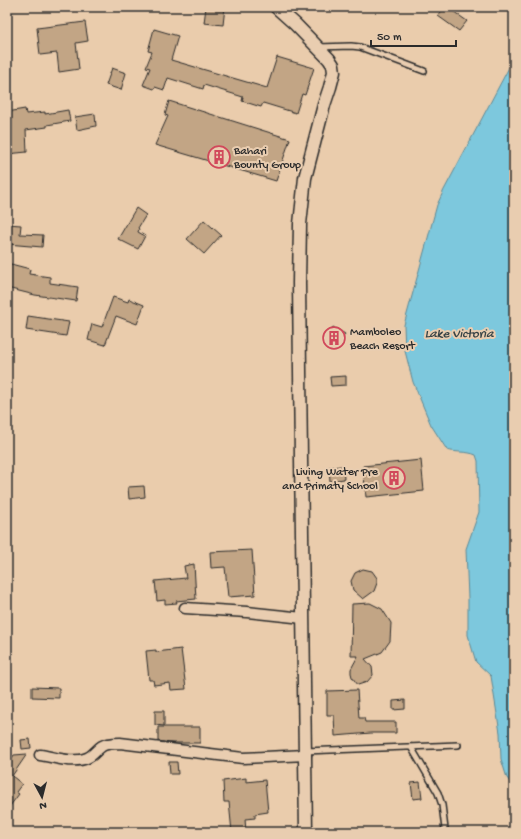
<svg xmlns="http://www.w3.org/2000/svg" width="521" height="839" font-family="'Gochi Hand',sans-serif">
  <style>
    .water { fill: #7dc8dd; stroke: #5c8996 }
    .building { fill: #c2a585; stroke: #2b2b2b }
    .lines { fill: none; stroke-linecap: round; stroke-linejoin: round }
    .service-casing { stroke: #2b2b2b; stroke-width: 8 }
    .minor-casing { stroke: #2b2b2b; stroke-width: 13 }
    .tertiary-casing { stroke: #2b2b2b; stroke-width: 15 }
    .service { stroke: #e9cdb0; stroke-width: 5 }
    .minor { stroke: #e9cdb0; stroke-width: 10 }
    .tertiary { stroke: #e9cdb0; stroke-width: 12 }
    .labels { text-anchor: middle; stroke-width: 4; stroke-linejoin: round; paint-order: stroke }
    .poi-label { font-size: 12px; fill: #2b2b2b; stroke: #e9cdb0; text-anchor: start }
    .water-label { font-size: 13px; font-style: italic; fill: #374346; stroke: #e9cdb0 }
  </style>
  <rect width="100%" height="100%" fill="#eaccac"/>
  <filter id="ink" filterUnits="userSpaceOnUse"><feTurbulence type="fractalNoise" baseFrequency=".025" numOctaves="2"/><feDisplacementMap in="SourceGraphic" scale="8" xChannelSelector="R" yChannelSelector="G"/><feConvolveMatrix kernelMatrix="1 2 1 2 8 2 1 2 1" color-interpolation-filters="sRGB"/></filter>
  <g filter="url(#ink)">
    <path class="water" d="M514,58v729l-7,-9 -6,-19 -1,-26 -9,-57 -15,-14 -8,-27v-37l-2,-49 13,-37 -1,-51 -2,-6c-9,-4 -19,-2 -29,-5l-16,-25 -18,-43 -8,-31 -1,-26 33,-120 7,-15z"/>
    <path class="building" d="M206,7h19l-2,18 -19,-2z
      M444,7h3l20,14 -8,10 -21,-15z
      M85,22l3,19 -12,2 3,26 -20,3 -2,-19 -17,2 -3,-27z
      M154,29l24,7 -7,24 96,28 10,-31 37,11 -9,27 -3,-1 -6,19 -33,-10 -2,4 -19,-6 1,-4 -39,-12 -1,4 -35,-11 -4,12 -9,-3 -1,2 -11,-4 7,-17 -4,-1 6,-15 -4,-1z
      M112,68l14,5 -5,17 -15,-5z
      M169,101l121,38 -14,42 -121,-36 13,-29 -3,-1z
      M25,109l1,5 19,-2v2l23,-4 2,11 -23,4v2l-21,3 1,22 -20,2v-42z
      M95,114l1,12 -19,4 -2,-13z
      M136,208l10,7 -8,13 1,1 -1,3 7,4 -7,13 -20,-10z
      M204,220l17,15 -17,19 -17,-15z
      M7,224l14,1 -1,9 23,1 -1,12 -35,-3z
      M7,263l23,6 -1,5 21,3v6l28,4 -2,14 -41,-6 -28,-7z
      M113,297l15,5 1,-3 15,6 -7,19 -21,-8 -11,29 -17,-5 4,-16 10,3z
      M28,316l41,6 -3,14 -40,-6z
      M333,327l12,7 -9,15 -12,-6z
      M346,376v9l-15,1 -1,-9z
      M421,460l3,31 -58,6 -3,-31z
      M343,466l1,13 -14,2 -1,-14z
      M144,486l1,11 -16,2 -1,-12z
      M252,550l3,45 -27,2 -3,-30 -14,1 -1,-16z
      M194,564l2,35 -20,2 1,2 -12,1v-4l-8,1 -2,-20 31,-3 -2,-12z
      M363,569l9,2 5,7v5l-3,8 -11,8 -10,-9 -2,-9 4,-8z
      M370,603l12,6 9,14 -1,18 -8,11 -17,7 7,8 1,8 -6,7 -9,3 -6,-8 -1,-4v-4l7,-13h-7l1,-52z
      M181,649l5,40 -15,1 -1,-7 -16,2 -1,-5h-4l-3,-29 10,-1v2z
      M32,687l27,1v10l-27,-1z
      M357,690l2,28h5l1,4h31v11h-25l-36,3 -1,-21h-7v-24z
      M405,700v9l-12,1v-9z
      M155,711h9v15l-9,-1z
      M158,727h42v16h-30l-12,-2z
      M30,739l1,9 -9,1 -1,-9z
      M27,754l-15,22 10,8 -6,8 3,2 -12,16v-45l7,-10z
      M169,762h8l1,12h-8z
      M246,778v4l19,-2 3,32 -13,2v4l-10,1 1,13h-14l-3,-30h-5l-1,-21z
      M420,782l2,16 -9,1 -2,-16z"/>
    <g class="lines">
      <g class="service-casing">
        <path id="service" d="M318,47l33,-1 9,1 64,24
          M411,747l27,46 4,12 3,24
          M305,751l153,-6"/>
      </g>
      <g class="minor-casing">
        <path id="minor" d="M185,608l62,4 56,6
          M40,755c14,2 33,9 47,3 6,-2 9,-8 15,-12 5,-3 12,-3 18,-3l123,15 63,-3"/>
      </g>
      <g class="tertiary-casing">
        <path id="tertiary" d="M276,7l19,17 34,35 4,6 1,7 -4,15 -6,18 -19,73 -5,46 -1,59 2,176 5,373"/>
      </g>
      <use href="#service" class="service"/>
      <use href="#minor" class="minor"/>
      <use href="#tertiary" class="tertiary"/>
    </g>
  </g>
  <defs>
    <g id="building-ring" transform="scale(1.15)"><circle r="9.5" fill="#e9cdb0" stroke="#d1495b" stroke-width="1.5"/><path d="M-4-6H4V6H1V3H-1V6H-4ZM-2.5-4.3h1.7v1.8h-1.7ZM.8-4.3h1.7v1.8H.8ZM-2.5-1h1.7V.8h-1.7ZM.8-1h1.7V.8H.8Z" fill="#d1495b"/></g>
  </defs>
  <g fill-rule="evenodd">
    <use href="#building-ring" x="219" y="157"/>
    <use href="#building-ring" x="334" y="338"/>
    <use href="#building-ring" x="394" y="478"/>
  </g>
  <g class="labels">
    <g class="poi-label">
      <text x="234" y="154">Bahari<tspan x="234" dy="14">Bounty Group</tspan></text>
      <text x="350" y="335">Mamboleo<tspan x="350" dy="14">Beach Resort</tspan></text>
      <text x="378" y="475" text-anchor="end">Living Water Pre<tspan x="378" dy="14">and Primaty School</tspan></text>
    </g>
    <g class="water-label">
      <text x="459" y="337">Lake Victoria</text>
    </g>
  </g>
  <rect width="521" height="839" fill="none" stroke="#e9cdb0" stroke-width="24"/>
  <rect x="12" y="12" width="497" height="815" fill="none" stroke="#2b2b2b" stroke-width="1.5" filter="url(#ink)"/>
  <g transform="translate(42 797) rotate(173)" stroke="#e9cdb0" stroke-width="3" paint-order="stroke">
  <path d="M0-3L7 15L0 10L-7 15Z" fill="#2b2b2b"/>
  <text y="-6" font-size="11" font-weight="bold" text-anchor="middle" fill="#2b2b2b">N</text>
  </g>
  <path d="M371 40v6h85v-6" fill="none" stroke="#2b2b2b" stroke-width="2"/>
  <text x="377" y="40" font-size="12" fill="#2b2b2b" stroke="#e9cdb0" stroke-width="3" paint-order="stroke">50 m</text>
</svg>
